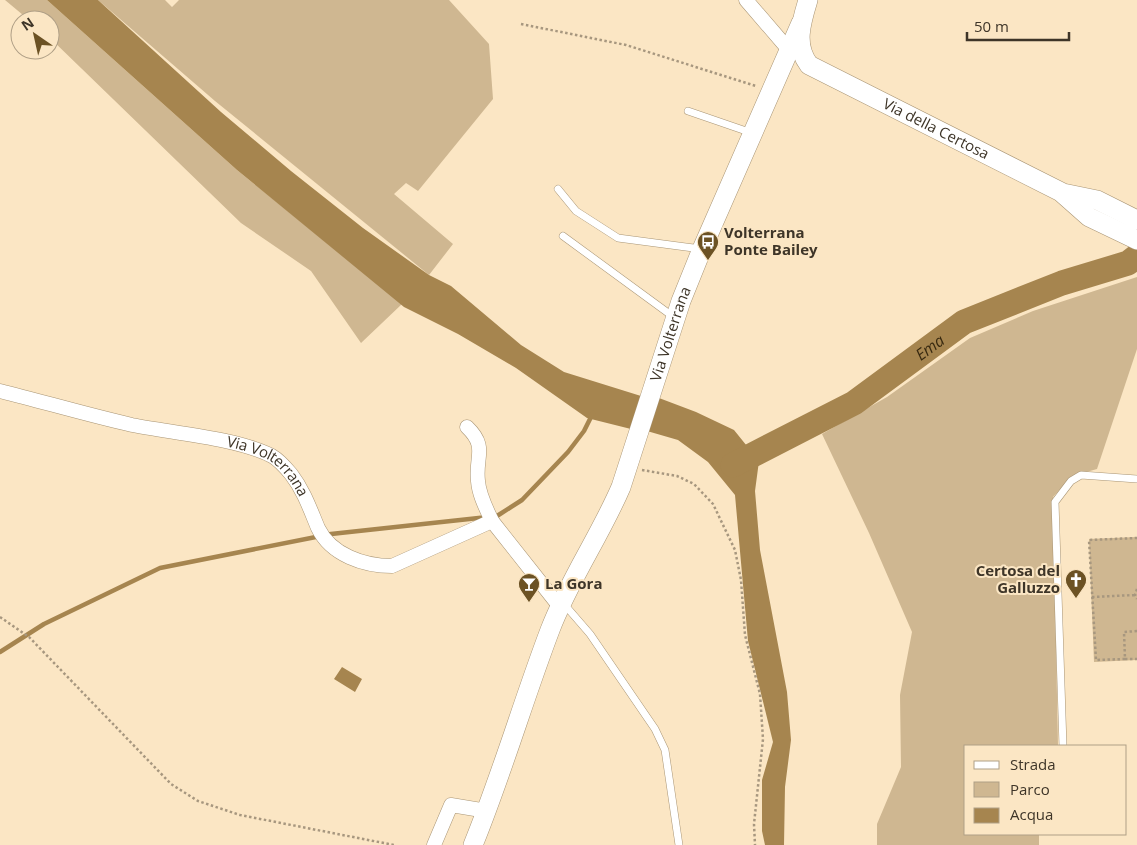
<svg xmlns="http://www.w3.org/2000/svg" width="1137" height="845" font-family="'Open Sans',sans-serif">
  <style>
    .green { fill: #cfb791 }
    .water { fill: #a6854f }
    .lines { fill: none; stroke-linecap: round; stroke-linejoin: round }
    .stream { stroke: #a6854f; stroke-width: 4.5 }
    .river { stroke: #a6854f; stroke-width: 25 }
    .service-casing { stroke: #a99575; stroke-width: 8 }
    .minor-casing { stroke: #a99575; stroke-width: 15 }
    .secondary-casing { stroke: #a99575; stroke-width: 20 }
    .path { stroke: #a7977f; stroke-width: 2.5; stroke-dasharray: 2.5 2.5; stroke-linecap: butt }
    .service { stroke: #fff; stroke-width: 7 }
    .minor { stroke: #fff; stroke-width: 14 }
    .secondary { stroke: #fff; stroke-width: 19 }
    .labels { text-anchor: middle; stroke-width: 4; stroke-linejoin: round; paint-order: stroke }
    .street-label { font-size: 15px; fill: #3e3528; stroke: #fbe6c4 }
    .poi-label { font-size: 15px; font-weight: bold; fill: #3e3528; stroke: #fbe6c4; text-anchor: start }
    .water-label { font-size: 16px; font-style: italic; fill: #382910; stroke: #fbe6c4 }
  </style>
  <rect width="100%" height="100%" fill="#fbe6c4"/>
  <path class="green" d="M5,0h42l190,170 165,134 -41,39 -50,-72 -70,-48 -191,-185v-18h-21z
    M98,0h67l7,7 7,-7h270l40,44 4,55 -75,92 -12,-8 -12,11 59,50 -24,31 -214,-174z
    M1137,277v72l-40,120 -25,7 -19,21 5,249h-92v88h73v11h-162v-21l24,-57 -1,-72 12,-63 -43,-99 -47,-99 65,-37 83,-59 63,-27z
    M1137,537v123l-43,2 -5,-123z"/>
  <path class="water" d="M47,0h51l123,112 70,59 72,57 66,47 22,11 70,59 43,27 77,24 -10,33 -44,-11 -71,-50 -58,-34 -54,-27 -167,-137z
    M659,398l37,14 38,18 25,31 -4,30 5,59 27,142 4,48 -6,47 -1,58h-19l-3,-14v-51l11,-38 -25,-101 -13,-146 -27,-33 -30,-22 -31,-9z
    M342,667l20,12 -7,13 -21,-13z"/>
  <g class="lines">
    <path class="stream" d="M0,652l44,-28 116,-56 171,-34 166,-18 25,-16 46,-48 16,-21 9,-18"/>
    <path class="river" id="s1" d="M733,465l121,-62 110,-81 98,-39 66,-20 9,-7"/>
    <g class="service-casing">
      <path id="service" d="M688,111l64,22
        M558,189l18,22 42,27 83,11
        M563,236l112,82
        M564,604l26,30 65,95 10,21 14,95
        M1063,746l-8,-244 16,-21 10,-6 56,4"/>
    </g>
    <g class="minor-casing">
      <g id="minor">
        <path d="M746,0l43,50"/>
        <path id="s2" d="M0,391c44,11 88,24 132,34 40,8 105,13 140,31 7,4 14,12 19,18 13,17 19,35 27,54 13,27 46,38 74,38l100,-45 68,86"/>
        <path d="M467,427c21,20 8,30 11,54 1,14 8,27 14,40"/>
        <path d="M434,845l17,-40 36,6"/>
      </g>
    </g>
    <g class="secondary-casing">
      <g id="secondary">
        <path id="s3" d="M808,0c-7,23 -14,45 1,65l254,128 34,7 40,20"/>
        <path d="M1063,194l26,23 48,23"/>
        <path id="s4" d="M473,845c29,-71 50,-144 77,-215 19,-50 50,-94 71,-143l60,-186 21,-52 99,-226"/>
      </g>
    </g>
    <path class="path" d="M521,24l105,21 130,41
      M642,470l35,6 17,8 19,20 22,46 6,30 4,55 15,59 3,45 -9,85 1,21
      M1137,589l-2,6 2,4
      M1092,597l43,-2
      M0,617l29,20 142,147 27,17 42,14 154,30
      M1137,631l-13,1 1,27h12
      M1125,659l-29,1 -7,-120 48,-2"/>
    <use href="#service" class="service"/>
    <use href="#minor" class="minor"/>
    <use href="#secondary" class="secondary"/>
  </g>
  <defs>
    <g id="bus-pin" transform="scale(1.125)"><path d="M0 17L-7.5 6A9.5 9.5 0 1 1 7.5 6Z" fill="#6c5224" stroke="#fbe6c4"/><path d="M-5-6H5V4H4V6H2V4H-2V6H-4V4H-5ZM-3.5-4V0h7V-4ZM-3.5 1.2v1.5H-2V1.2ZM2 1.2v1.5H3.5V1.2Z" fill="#fff"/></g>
    <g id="church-pin" transform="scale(1.125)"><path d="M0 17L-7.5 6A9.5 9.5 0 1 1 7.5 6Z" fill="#6c5224" stroke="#fbe6c4"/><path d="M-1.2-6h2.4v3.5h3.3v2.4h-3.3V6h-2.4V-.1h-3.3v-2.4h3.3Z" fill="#fff"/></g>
    <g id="bar-pin" transform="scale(1.125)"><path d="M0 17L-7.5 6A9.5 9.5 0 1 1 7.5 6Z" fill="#6c5224" stroke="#fbe6c4"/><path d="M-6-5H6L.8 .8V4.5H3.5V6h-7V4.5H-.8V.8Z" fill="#fff"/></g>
  </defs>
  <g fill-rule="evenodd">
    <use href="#bus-pin" x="708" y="242"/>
    <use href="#church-pin" x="1076" y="580"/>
    <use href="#bar-pin" x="529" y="584"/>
  </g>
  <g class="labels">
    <g class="street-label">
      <text dy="5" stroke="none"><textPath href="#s3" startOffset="210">Via della Certosa</textPath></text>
      <text dy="5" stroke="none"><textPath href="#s4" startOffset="549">Via Volterrana</textPath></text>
      <text dy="5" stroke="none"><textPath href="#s2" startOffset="282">Via Volterrana</textPath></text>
    </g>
    <g class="poi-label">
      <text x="724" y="238">Volterrana<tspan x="724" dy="17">Ponte Bailey</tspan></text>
      <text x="1060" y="576" text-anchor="end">Certosa del<tspan x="1060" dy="17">Galluzzo</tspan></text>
      <text x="545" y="589">La Gora</text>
    </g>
    <g class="water-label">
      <text dy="6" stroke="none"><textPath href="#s1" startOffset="230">Ema</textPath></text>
    </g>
  </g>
  <rect x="964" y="745" width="162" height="90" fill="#fbe6c4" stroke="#af9f86"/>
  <rect x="974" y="761" width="25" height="8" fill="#ffffff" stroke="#af9f86"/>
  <text x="1010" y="770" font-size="15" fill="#3e3528">Strada</text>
  <rect x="974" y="782" width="25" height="15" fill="#cfb791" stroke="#af9f86"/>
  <text x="1010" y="795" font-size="15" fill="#3e3528">Parco</text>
  <rect x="974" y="808" width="25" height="15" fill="#a6854f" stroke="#af9f86"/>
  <text x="1010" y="820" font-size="15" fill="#3e3528">Acqua</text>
  <g transform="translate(35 35) rotate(326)"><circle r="24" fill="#fbe6c4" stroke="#af9f86"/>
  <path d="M0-4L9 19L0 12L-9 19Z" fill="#6c5224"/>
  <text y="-8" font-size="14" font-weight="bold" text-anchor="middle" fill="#3e3528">N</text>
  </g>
  <path d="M967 32v8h102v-8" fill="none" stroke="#3e3528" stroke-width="2.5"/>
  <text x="974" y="32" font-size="15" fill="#3e3528" stroke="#fbe6c4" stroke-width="4" paint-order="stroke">50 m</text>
</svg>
